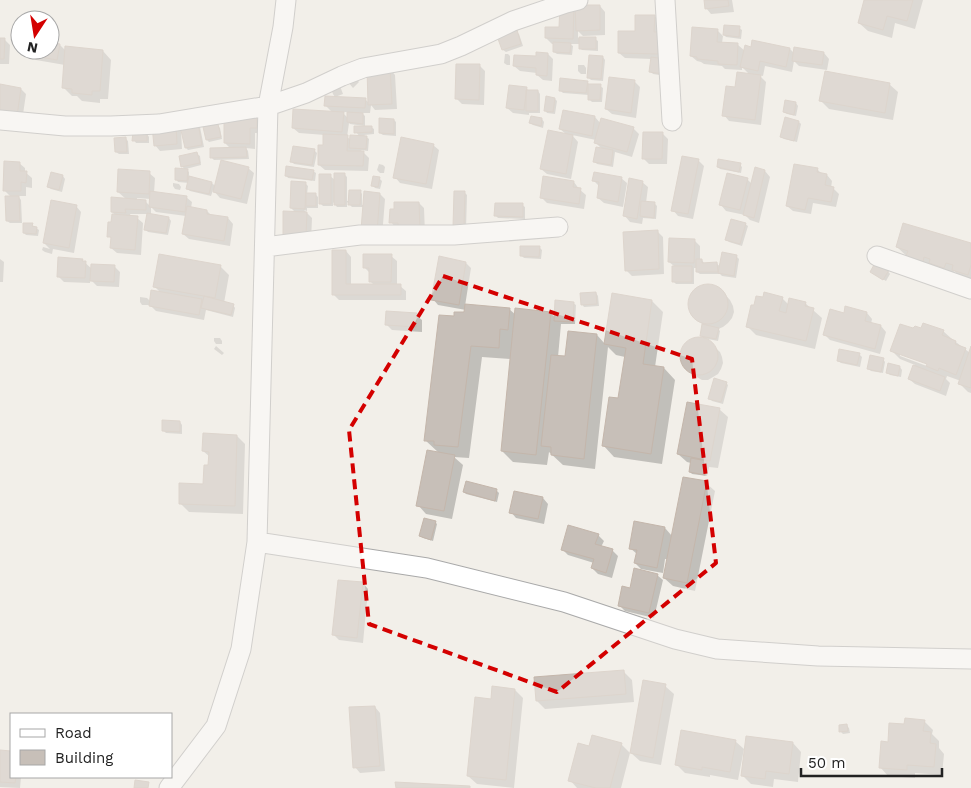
<svg xmlns="http://www.w3.org/2000/svg" width="971" height="788" font-family="'Work Sans',sans-serif">
  <style>
    .shadow { fill: #0003; fill-rule: evenodd }
    .building { fill: #c7bfb8; stroke: #c4b6ab }
    .lines { fill: none; stroke-linecap: round; stroke-linejoin: round }
    .minor-casing { stroke: #a9a9a9; stroke-width: 21 }
    .minor { stroke: #fff; stroke-width: 19 }
    .marked { fill: none; stroke: #d40000; stroke-width: 4; stroke-dasharray: 10 6; stroke-linejoin: round }
  </style>
  <rect width="100%" height="100%" fill="#f2efe9"/>
  <path class="shadow" d="M705,0h27l2,12 -23,2 -5,-6z
    M866,0h57l-8,29 -20,-6 -3,15 -24,-7 -9,-8z
    M600,6l5,6v23l-22,1 -5,-5v7l17,1 3,2v10l-16,-1 -2,-2v-4h-10l3,2 -1,9 -15,-1 -3,-2v-8h-2l-6,-6 14,-10 1,-21z
    M655,16l5,6 6,54 -13,-2 -2,-2 1,-13 -27,-1 -6,-5 17,-21z
    M739,28l3,2 -1,9 -15,-2 -2,-2z
    M717,30l6,6 -1,7 16,2 7,6 7,-3 1,-7 37,8 5,5 29,-1 5,6 -2,11 -28,-4 -5,-5 -2,11 -27,-6 -2,10 -4,-1 7,7 -5,43 -32,-4 -5,-6 12,-27 14,-13 -8,-8v3l-17,-1 -3,-3 -18,-2 -3,-2 -4,-1 -6,-5z
    M516,32l3,2 4,12 -17,6 -3,-2z
    M0,39h4l6,6 -1,19h-9z
    M50,43l10,2 6,6h37l8,9 -3,39h-8v4l-18,-2 -5,-5h-5l-9,-9 2,-22 -29,-5 -6,-6 1,-4h19z
    M505,54h3l2,2v9h-3l-3,-2z
    M548,54l5,5 -1,22 -9,-1 -6,-5v-2l-17,-2 -6,-5z
    M603,57l2,3 -2,21 -12,-1 -3,-3z
    M578,65h6l2,3v6h-5l-3,-3z
    M480,66l5,5 -1,34 -22,-1 -6,-6z
    M390,69l5,6 2,34 -22,1 -4,-5 -1,8h-8l3,3v11h6l3,2v5l-10,1 5,4 -1,12 -7,-1 8,8 -1,13 -43,-1 -6,-5 5,-18 1,-12 -26,-2 -6,-5 40,-15 -7,-7 39,-7 5,5zM342,112h6v6zM349,123l1,1 14,2v1l-8,5 4,5 -9,3 -4,-3z
    M354,76l5,6 -6,6 -5,-6z
    M587,82l3,3 10,1 3,2 -1,14h-10l-3,-3v-4l-26,-2 -3,-3z
    M635,82l5,5 -4,31 -24,-4 -6,-5z
    M889,84l9,8 -5,28 -64,-11 -8,-8z
    M0,85l21,4 5,5 -4,27z
    M330,86h10l3,8 -8,3 -2,-3z
    M526,88l3,3h9l2,3v19h-11v2l-16,-2 -6,-5z
    M547,98l8,1 2,2 -2,13 -8,-1 -2,-3z
    M796,103l2,3 -2,10 -9,-2 -3,-2z
    M564,111l31,6 6,7 32,4 6,6 -7,23 -17,-5 -2,15 -16,-3 -2,-2 8,-12 -7,-7v-3l-24,-5 6,7 -7,37 -24,-5 -6,-5 26,-34 -7,-6z
    M256,118l6,6v9h-7v16l-9,-1 2,3 1,8 -35,1 -3,-3 20,-8 -6,-6z
    M542,119l2,3 -1,6 -10,-3 -3,-2z
    M394,120l2,2v14l-13,-1 -3,-2z
    M799,122l2,2 -4,18 -13,-3 -3,-2z
    M197,124l3,3 4,20 -16,3 -2,-2z
    M175,125l6,5 1,19 -22,2 -5,-6z
    M217,125l3,3 2,11 -13,3 -2,-2z
    M662,133l6,6 -1,25h-18l-6,-6z
    M147,134l2,3v6h-13l-2,-3z
    M125,138l3,3 1,13h-10l-3,-2z
    M433,145l6,5 -7,39 -32,-6 -5,-6z
    M314,150l3,3 -3,14 -20,-3 -2,-2z
    M197,154l3,2 1,9 -15,4 3,3v6l23,5 4,4 32,-19 6,5 -7,31 -27,-6 -7,-8 -2,6 -21,-5 -3,-3 2,-5 -11,-1 -2,-3 9,-9 -3,-4z
    M698,160l6,6 -11,53 -15,-3 -5,-6z
    M19,163l6,5v4l7,6v10l-6,-1v9h-8l3,4 1,23h-12l-3,-2 4,-24 -7,-7z
    M379,164l4,1 2,2 -1,6h-4l-3,-3z
    M740,165l2,2 -1,6 -21,-4 -2,-2z
    M756,169l9,2 5,6 -11,46 -9,-3 -5,-5 -19,-4 -5,-6 26,-26 5,5z
    M817,169l5,5 5,1 5,6 -1,7h2l6,6 -3,13 -23,-4 -2,11 -18,-3 -6,-5z
    M313,171l3,2 -1,8 -27,-3 -2,-3z
    M149,173l6,5 -1,15 32,4 6,5 -1,6 16,3 4,4 17,3 5,6 -3,22 -41,-7 -6,-5 3,-18 -30,-4 -5,-5v8l18,3 2,3 -3,14 -20,-3 -3,-3 3,-15h-18l1,3 6,1 6,5 -2,32 -24,-2 -6,-5 1,-9 -3,-3 7,-20 -4,-4 14,-13 -8,-7zM137,198l14,1 -1,7 -5,-5 -8,-1z
    M345,175l2,2v24h3l10,-10 2,3v11h2l16,-11 5,5 -3,38 -18,-30h-12l-5,-5v5h-10l-4,-5v4h-10l-2,-2 9,-28 5,4z
    M63,176l2,3 -3,13 -11,-3 -3,-2z
    M379,178l3,3 -2,8 -5,-1 -2,-2z
    M621,178l6,5 -4,24 -19,-4 -6,-5 1,-12 -6,-6z
    M574,182l5,7 7,6 -2,14 -37,-6 -6,-6z
    M642,182l6,5 -2,16 9,1 2,2 -1,13 -13,-1 -1,6 -12,-2 -5,-6z
    M173,183l6,1 2,3 -1,3 -5,-1 -2,-3z
    M305,183l3,3 -1,8 9,1 2,2v11h-11v3l-3,-1 8,8 -1,23 -22,-1 -5,-5 12,-22 -5,-5z
    M465,193l2,2 -1,34 -12,-2z
    M419,203l5,5 1,26 -29,-6 -5,-6z
    M522,205l3,2v12l-27,-1 -2,-2z
    M76,206l5,6 -7,41 -21,-4 -1,5 -7,-2 -3,-2 1,-3 7,2 -6,-6z
    M745,224l3,2 -6,20 -13,-4 -2,-2z
    M32,225l7,5 -1,6 -12,-1 -2,-2z
    M657,231l6,6 1,37 -32,2 -6,-6z
    M695,241l5,5v14h2l2,3 13,1 4,3 15,-11 3,3 -3,19 -14,-2 -2,-2h-20l-3,-2v-4h-3v16h-18l-3,-3 1,-15 -5,-4z
    M971,245v36l-9,-3 -8,-7 -1,5 -14,-5 -6,-6 -1,4 -16,-4 -19,-18z
    M539,247l3,3 -1,9 -17,-1 -2,-2z
    M346,251l5,6v28h23l-4,-4v-8l-6,-6 27,-11 6,5v25h3l6,5v9h-67l-6,-6z
    M0,259l4,3 -1,20h-3z
    M82,260l10,9 22,-3 6,6 -1,15 -22,-1 -7,-7v4l-26,-1 -6,-6z
    M466,263l5,5 -6,38 44,3 7,6 34,-2 6,5 17,-15 3,2 -1,19h-14l-3,33 8,1 31,-23 8,9 47,-43 11,11 -8,55 9,1 11,12 -13,84 -48,-7 -11,-12 16,-46 6,-42 -9,-2 -8,-8 -13,122 -32,-4 -14,-13 -2,13 -34,-3 -11,-11 9,-92 -29,-2 -13,101 -15,-1 9,8 -11,54 -26,-5 -8,-9 21,-52 -14,-13 30,-123 10,-4 1,-3 -28,-5 -5,-6z
    M220,266l9,9 -5,28 9,2 2,3 -2,9 -27,-7 -2,10 -48,-9 -6,-6h-8l-2,-3v-5l7,1 4,4 10,-9 -6,-6z
    M888,271l2,3 -4,7 -12,-7z
    M708,285l6,1 6,3 10,11 3,6 1,6 -2,6 -4,5 -5,4 -5,2 2,2 -2,10 -15,-3 -2,-3 2,-10 -8,-8 -4,-5 -1,-6v-6l2,-6 4,-4 6,-4z
    M596,293l2,3 1,10 -15,1 -2,-3z
    M782,298l7,7 16,-2 17,15 -7,31 -59,-14 -8,-8z
    M867,313l5,6 -1,5 10,2 5,6 -6,22 -50,-14 -6,-6 20,-20z
    M416,315l6,5v12l-30,-2 -6,-6z
    M914,330l29,1 9,8 18,14 1,-3v43l-3,-1 -8,-8 1,-3 -14,-5 -1,3 4,4 -4,13 -31,-12 -6,-5 6,-14 -15,-6 -8,-8zM900,353l33,12 -1,3 -32,-12z
    M214,338h6l2,3v3h-6l-2,-3z
    M698,338l11,4 11,10 2,5 1,6 -2,6 -3,5 -10,6h-6l-7,-4 -9,-8 -5,-10v-6l3,-6 8,-7z
    M216,346l8,7 -2,2 -8,-6z
    M859,354l3,3 -2,10 -19,-4 -3,-2z
    M883,359l2,3 -2,11 -12,-2 -2,-2z
    M900,367l2,3 -1,7 -11,-2 -3,-3z
    M726,383l2,2 -5,19 -11,-3 -2,-3z
    M719,409l9,8 -10,51 -9,-1 -2,9 -15,-2 -2,-2 1,-9 -4,-1 -9,-8z
    M180,422l2,3v9l-16,-1 -3,-3z
    M237,436l8,8 -2,70 -54,-2 -9,-9 24,-18 5,-18 1,-10 -7,-6z
    M706,483l9,8 -20,100 -22,-5 -9,-8 4,-19h-3l-2,14 -22,-4 -6,-6 2,-9 -7,-6 35,-20 7,8z
    M497,491l2,2 -2,9 -31,-8 -2,-2z
    M543,498l5,6 -4,20 -28,-6 -5,-6z
    M435,522l2,2 -4,17 -10,-3 -3,-2z
    M598,535l6,6 -3,6 11,3 6,6 -6,22 -14,-4 -6,-6 2,-5 -26,-8 -5,-5z
    M657,575l6,5 -9,38 -29,-7 -6,-6 12,-15z
    M363,583l5,6 -5,54 -24,-3 -5,-5z
    M623,671l9,9 2,22 -89,7 -8,-8z
    M665,686l9,8 -13,71 -21,-4 -9,-8z
    M515,690l8,8 -9,90 -37,-4 -9,-8 24,-76z
    M375,707l5,6 5,58 -25,2 -5,-6z
    M924,721l9,9 -1,4 7,7v7l5,6 -2,21 -27,-2v5l-27,-2 -8,-9 9,-24 16,-18z
    M847,726l2,2 1,5 -7,1 -2,-2z
    M593,737l29,8 8,8 -9,35h-44l-7,-8 20,-32z
    M735,741l9,8 -6,31 -28,-5v2l-25,-4 -9,-9z
    M793,743l8,9 -3,30 -24,-3 -1,8 -22,-3 -8,-8z
    M0,752h11v25h10l-1,11 -20,-1z"/>
  <path class="building" d="M704,0h24l1,6 -24,3z
    M864,0h49l-6,21 -20,-5 -4,14 -25,-7z
    M560,5h14l-1,34 -28,-1v-11h14z
    M575,5h25v25l-24,1z
    M635,15h20l-1,17h4v22l-40,-1v-22h17z
    M724,25l16,1 -1,11 -16,-2z
    M692,27l26,2 -1,13 21,1 -1,22 -19,-1v-3l-21,-2v-2l-7,-1z
    M517,30l4,14 -19,6 -5,-14z
    M579,37h17v12h-17z
    M0,38h5l-1,21h-4z
    M752,40l38,8 -4,19 -26,-6 -2,10 -18,-4 5,-22 6,2z
    M50,42l10,2 -3,16 -28,-5 1,-5h20z
    M553,42l18,1 -1,10 -17,-1z
    M65,46l38,4 -3,41h-8v4l-20,-2v-4l-10,-1z
    M794,47l30,5 -2,13 -30,-4z
    M536,52l12,1 -1,23 -11,-1v-7l-23,-2 1,-11 22,1z
    M589,55l14,1 -2,23 -14,-1z
    M651,57l14,2 -1,15 -15,-2z
    M456,64h24l-1,36 -24,-1z
    M367,68h23l2,36 -24,1z
    M825,71l65,12 -5,30 -66,-12z
    M737,72l24,3 -6,45 -33,-4 4,-30 9,1z
    M609,77l26,3 -4,33 -26,-4z
    M560,78l28,3 -2,12 -27,-2z
    M0,84l21,4 -4,28 -17,-2z
    M588,84h13l-1,16h-12z
    M509,85l18,2 -3,23 -18,-2z
    M526,90h12v21h-12z
    M325,96l41,2 -1,10 -41,-2z
    M546,96l9,2 -2,14 -9,-1z
    M785,100l11,2 -2,13 -11,-3z
    M293,109l51,3 -2,20 -50,-4z
    M563,110l32,6 -3,20 -33,-7z
    M347,112l16,1v11l-16,-2z
    M224,116l33,1v11h-7v16l-26,-1z
    M531,116l11,2 -1,8 -12,-3z
    M785,117l14,4 -5,20 -14,-4z
    M379,118l15,1v15l-15,-1z
    M601,118l33,9 -7,25 -33,-9z
    M198,123l4,22 -17,3 -5,-22z
    M176,124l1,20 -23,2 -2,-20z
    M218,124l3,13 -15,3 -3,-13z
    M354,126h18v6l-18,1z
    M548,130l25,5 -7,39 -26,-5z
    M133,132l14,1v8h-15z
    M643,132h20l-1,27h-20z
    M323,134l25,1 -1,16h17l-1,15 -45,-1v-20h5z
    M350,135l17,1 -1,13 -17,-1z
    M126,137l1,15h-12l-1,-14z
    M401,137l33,7 -8,40 -33,-6z
    M293,146l22,3 -3,16 -22,-3z
    M246,147l1,10 -37,1v-10z
    M596,147l17,3 -2,15 -18,-3z
    M197,152l3,11 -19,4 -2,-11z
    M682,156l17,3 -11,55 -17,-3z
    M718,159l23,4 -2,9 -22,-5z
    M221,160l28,7 -8,32 -28,-7z
    M4,161l16,1v9h7l-1,12 -5,-1v9h-18z
    M794,164l24,4 -1,4 10,2 -2,11 9,2 -3,15 -23,-4 -3,12 -19,-4z
    M286,166l28,4 -2,10 -27,-4z
    M755,167l10,3 -11,48 -11,-3z
    M175,168l13,1 -1,12 -12,-1z
    M118,169l32,2 -1,23 -32,-2z
    M51,172l12,3 -4,15 -12,-3z
    M594,172l28,5 -4,25 -21,-4 2,-16 -7,-1z
    M334,173h11v32h-11z
    M727,173l21,5 -8,32 -21,-5z
    M319,174h12v30h-12z
    M189,176l23,6 -3,12 -23,-5z
    M373,176l7,1 -2,10 -7,-1z
    M543,176l31,5 -1,6 8,1 -2,16 -39,-6z
    M629,178l14,3 -6,38 -14,-3z
    M291,181l15,1 -1,27 -15,-1z
    M349,190h12l-1,15h-12z
    M150,191l37,5 -2,16 -36,-5z
    M364,191l16,2 -3,39 -16,-2z
    M454,191h11l-1,36h-11z
    M306,193h10v13h-10z
    M5,196h14l1,25h-14z
    M111,197l35,3v10l-21,-1 1,4 -15,-1z
    M51,200l26,5 -8,43 -26,-5z
    M641,201l14,1 -1,16 -14,-2z
    M394,202h25l1,27 -22,-1v-5h-9l1,-14h4z
    M495,203h28v14l-29,-1z
    M187,206l20,4v4l21,3 -4,24 -42,-7z
    M283,211l24,1 -1,24 -23,-1z
    M147,213l22,4 -3,16 -22,-3z
    M112,214l26,2 -3,34 -25,-2 1,-11h-4l1,-15h3z
    M731,219l15,4 -6,21 -15,-4z
    M23,223h10l-1,3 5,1 -1,7 -13,-1z
    M903,223l68,20v22l-3,10 -16,-5 1,-5 -7,-2 -2,5 -15,-5 1,-4 -6,-2 -1,5 -17,-6 2,-5 -12,-4z
    M658,230l1,39 -34,2 -2,-39z
    M669,238l26,1 -1,24 -26,-1z
    M520,246h20l-1,11 -19,-1z
    M332,250h14v34h55v11h-69z
    M722,252l15,3 -3,21 -16,-3z
    M159,254l62,11 -6,33 -62,-11z
    M363,254h29l-1,28h-22v-14h-6z
    M439,256l27,6 -7,43 -28,-5z
    M58,257l25,2 -1,2h4l-1,17 -28,-1z
    M696,259h6v4l15,-1 1,10h-22z
    M875,263l14,7 -6,10 -13,-8z
    M91,264l24,1 -1,17 -24,-1z
    M672,266h20v16h-20z
    M688 304a20 20 0 1 1 40 0a20 20 0 1 1-40 0Z
    M151,290l51,9 -3,16 -50,-9z
    M596,292l1,12 -16,1 -1,-12z
    M764,292l19,5 -4,14 7,2 3,-15 17,4 -1,4 9,2 -8,33 -60,-14 5,-22h3l2,-9 7,1z
    M612,293l40,7 -9,64 21,3 -13,87 -49,-8 7,-49 9,1 8,-50 -22,-4z
    M204,296l30,8 -3,11 -30,-7z
    M555,300l19,2 -1,20 -19,-1z
    M465,304l45,4 -2,22 -8,-1 -1,19 -28,-2 -13,101 -24,-2v-4h-10l15,-126 15,1v-4h10z
    M845,306l22,6 -2,9 16,4 -6,24 -52,-14 7,-26 14,4z
    M515,308l36,4 -15,143 -35,-4z
    M386,311l31,2 -1,14 -31,-2z
    M923,323l21,7 -2,5 14,6 -1,3 11,4 -10,27 -17,-7 -1,3 -12,-5 1,-2 -37,-13 10,-27 13,4 2,-2 6,2z
    M702,324l17,4 -3,11 -16,-3z
    M568,331l29,3 -13,125 -33,-4v-8l-10,-1 10,-91 14,1z
    M680 356a19 19 0 1 1 38 0a19 19 0 1 1-38 0Z
    M971,346v42l-13,-4z
    M839,349l21,4 -3,12 -20,-4z
    M870,355l14,3 -3,14 -14,-3z
    M888,363l12,3 -2,10 -12,-3z
    M913,365l32,12 -5,14 -32,-12z
    M714,378l13,4 -6,20 -13,-3z
    M687,402l33,6 -10,53 -33,-7z
    M162,420l18,1v11l-18,-1z
    M203,433l34,2 -2,71 -56,-2v-21l24,1 1,-19h4l1,-13 -7,-1z
    M427,450l28,5 -11,56 -28,-5z
    M691,458l16,3 -2,14 -16,-3z
    M683,477l24,4 -20,102 -24,-5z
    M466,481l31,8 -2,12 -32,-9z
    M514,491l29,6 -5,22 -29,-6z
    M424,518l12,3 -5,19 -12,-4z
    M634,521l31,6 -8,41 -23,-5 3,-13 -8,-1z
    M568,525l31,9 -4,10 18,5 -7,24 -15,-5 3,-9 -33,-9z
    M634,568l24,6 -9,39 -31,-7 4,-20 8,2z
    M338,580l25,2 -6,56 -25,-3z
    M624,670l2,24 -90,7 -2,-24z
    M643,680l23,4 -13,74 -23,-5z
    M492,686l23,3 -9,91 -39,-4 8,-79 16,2z
    M375,706l5,60 -27,2 -4,-61z
    M905,718l20,2 -2,11 8,1 -1,11 6,1 -2,23 -27,-2v5l-28,-2 2,-27 7,1 1,-19 15,1z
    M847,724l1,7 -9,1v-7z
    M681,730l55,10 -6,32 -28,-5v3l-27,-5z
    M592,735l30,8 -12,45h-14l-28,-7 10,-38 11,3z
    M746,736l47,6 -4,32 -23,-3 -1,8 -24,-3z
    M0,750l11,1v26h5l-1,6 -15,-1z
    M135,780l14,2 -1,6h-14z
    M395,782l75,4v2h-74z"/>
  <g class="lines">
    <g class="minor-casing">
      <path id="minor" d="M665,0l7,121
        M0,120l65,6h46l48,-2 109,-18 38,-13 36,-17 21,-8 78,-14 20,-8 52,-25 53,-18 12,-3
        M265,247l95,-12h94l104,-8
        M877,256l94,33
        M257,542l170,26 137,34 111,37 42,10 101,7 153,3
        M169,788l47,-62 25,-77 16,-107 11,-436 15,-79 3,-27"/>
    </g>
    <use href="#minor" class="minor"/>
  </g>
  <path d="M0 0H971V788H0ZM443,276l249,83 24,204 -159,129 -188,-68 -20,-194z" fill="#f2efe9" fill-opacity=".55" fill-rule="evenodd"/>
  <path class="marked" d="M443,276l249,83 24,204 -159,129 -188,-68 -20,-194z"/>
  <rect x="10" y="713" width="162" height="65" fill="#ffffff" stroke="#a7a7a7"/>
  <rect x="20" y="729" width="25" height="8" fill="#ffffff" stroke="#a7a7a7"/>
  <text x="55" y="738" font-size="15" fill="#222222">Road</text>
  <rect x="20" y="750" width="25" height="15" fill="#c7bfb8" stroke="#a7a7a7"/>
  <text x="55" y="763" font-size="15" fill="#222222">Building</text>
  <g transform="translate(35 35) rotate(192)"><circle r="24" fill="#ffffff" stroke="#a7a7a7"/>
  <path d="M0-4L9 19L0 12L-9 19Z" fill="#d40000"/>
  <text y="-8" font-size="14" font-weight="bold" text-anchor="middle" fill="#222222">N</text>
  </g>
  <path d="M801 768v8h141v-8" fill="none" stroke="#222222" stroke-width="2.5"/>
  <text x="808" y="768" font-size="15" fill="#222222" stroke="#ffffff" stroke-width="4" paint-order="stroke">50 m</text>
</svg>
